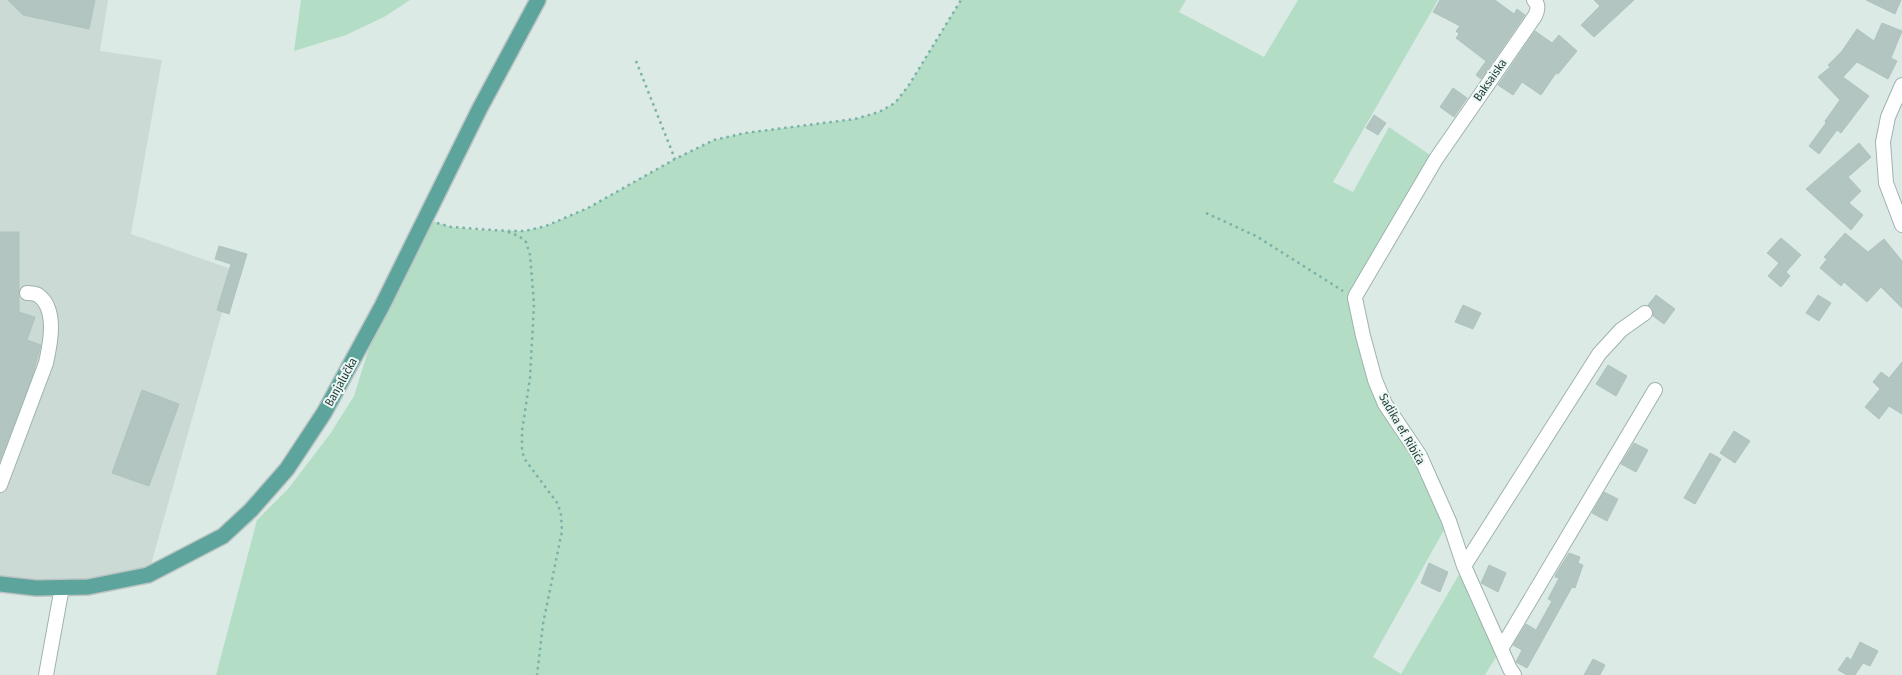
<svg xmlns="http://www.w3.org/2000/svg" width="1902" height="675" font-family="'Fira Sans Condensed',sans-serif">
  <style>
    .built { fill: #cbdad5 }
    .green { fill: #b3dec5 }
    .building { fill: #b2c5c0; stroke: #afc4be }
    .lines { fill: none; stroke-linecap: round; stroke-linejoin: round }
    .minor-casing { stroke: #9fb2ae; stroke-width: 16 }
    .major-casing { stroke: #bbc4c3; stroke-width: 18 }
    .path { stroke: #7ab1a8; stroke-width: 2.5; stroke-dasharray: 2.5 4; stroke-linecap: butt }
    .minor { stroke: #fff; stroke-width: 14 }
    .major { stroke: #5da49c; stroke-width: 15 }
    .labels { text-anchor: middle; stroke-width: 4; stroke-linejoin: round; paint-order: stroke }
    .street-label { font-size: 12px; fill: #1d3a37; stroke: #edf7f3 }
  </style>
  <rect width="100%" height="100%" fill="#dceae6"/>
  <path class="built" d="M0,0h108l-8,51 62,9 -31,174 103,36 -86,305 -60,12 -88,-3z"/>
  <path class="green" d="M301,0h109l-26,17 -38,18 -52,16z
    M961,0h225l-7,12 85,45 34,-57h140l-105,182 20,10 36,-65 47,32 -80,136 19,85 74,141 -76,136 28,17 63,-108 37,83 -16,26h-1269l41,-155 31,-31 42,-55 24,-38 28,-90 43,-87 26,8 27,3 47,1 21,-5 42,-18 87,-49 39,-19 31,-7 110,-14 24,-7 16,-9 14,-18z"/>
  <path class="building" d="M8,0h87l-6,29 -66,-14z
    M1440,0h55l19,14 3,-5 8,6 -44,64 -5,-4 10,-14 -30,-23 3,-4 -3,-3 4,-5 -27,-14z
    M1594,0h40l-40,37 -13,-12 19,-19z
    M1866,0h35l-6,14z
    M1882,23l20,8 -11,27 6,3 -9,18 -31,-17 -14,15 26,19 -28,37 -4,-3 -18,24 -10,-8 17,-23 -1,-2 15,-21 -22,-23 12,-10 -2,-2 14,-14 15,-22 17,12z
    M1535,31l17,12 7,-8 18,16 -19,23 -2,-1 -15,22 -19,-13 -9,13 -15,-10z
    M1453,88l14,10 -13,19 -14,-10z
    M1374,115l12,8 -8,12 -12,-7z
    M1859,143l12,14 -23,20 13,14 -12,12 14,12 -12,15 -45,-41z
    M0,232h19v80l16,5 -8,23 14,5 -9,32 -32,83z
    M1845,233l23,19 16,-13 18,22v47l-21,-21 -14,15 -23,-20 -3,4 -21,-18 7,-9 -3,-2z
    M1781,238l20,17 -15,17 4,4 -9,11 -13,-11 11,-13 -12,-10z
    M219,246l28,8 -18,60 -12,-4 14,-46 -16,-5z
    M1656,295l19,14 -11,15 -11,-8 -1,-8 -4,-3z
    M1818,295l13,8 -12,18 -13,-8z
    M1463,305l18,8 -8,16 -18,-7z
    M1902,362v52l-13,-8 -10,13 -14,-12 15,-18 -7,-7 8,-10 8,6z
    M1608,365l19,11 -11,20 -20,-12z
    M142,390l37,14 -30,82 -37,-13z
    M1734,431l16,10 -15,22 -15,-10z
    M1634,443l14,7 -12,22 -15,-8z
    M1710,453l11,6 -26,45 -11,-6z
    M1604,492l14,7 -11,22 -15,-8z
    M1569,553l11,4 -2,6 5,2 -8,23 -3,-1 -45,81 -11,-6 6,-12 -9,-5 13,-21 10,6 16,-29 -4,-2 11,-21 -4,-1 1,-3z
    M1429,563l19,9 -8,20 -19,-9z
    M1489,565l17,8 -8,19 -17,-9z
    M1860,642l18,9 -8,15 -7,-3 -8,12h-8l-9,-5 9,-13 4,3z
    M1593,659l12,6 -5,10h-16z"/>
  <g class="lines">
    <g class="minor-casing">
      <path id="minor" d="M1902,85l-14,32 -5,25 3,41 16,42
        M0,485l46,-122c4,-18 12,-54 -8,-68 -2,-1 -8,-2 -11,-2
        M1464,566l135,-212 22,-24 24,-17
        M1501,649l154,-259
        M46,675l16,-88
        M1514,675l-4,-6 -46,-103 -15,-45 -29,-65 -35,-52 -10,-24 -12,-44 -8,-38 1,-3 80,-136 99,-143c3,-6 4,-11 -1,-16"/>
    </g>
    <g class="major-casing">
      <path id="major" d="M0,584l36,4 52,-1 60,-12 75,-39 28,-26 36,-41 37,-56 58,-107 98,-198 58,-108"/>
    </g>
    <path class="path" d="M636,61l39,98
      M1206,213l50,23 87,55
      M437,223l14,4 56,4h18l21,-5 42,-18 87,-49 39,-19 31,-7 110,-14 24,-7 16,-9 14,-18 52,-85
      M508,232l11,4 7,6 4,13 4,49 -4,74 -8,53v21l4,9 32,43 3,11 1,16 -19,93 -6,51"/>
    <use href="#minor" class="minor"/>
    <use href="#major" class="major"/>
  </g>
  <g class="labels">
    <g class="street-label">
      <text transform="translate(1490 80) rotate(-55)" y="4">Baksaiska</text>
      <text transform="translate(341 382) rotate(-61)" y="4">Banjalučka</text>
      <text transform="translate(1402 429) rotate(60)" y="4">Sadika ef. Ribića</text>
    </g>
  </g>
</svg>
